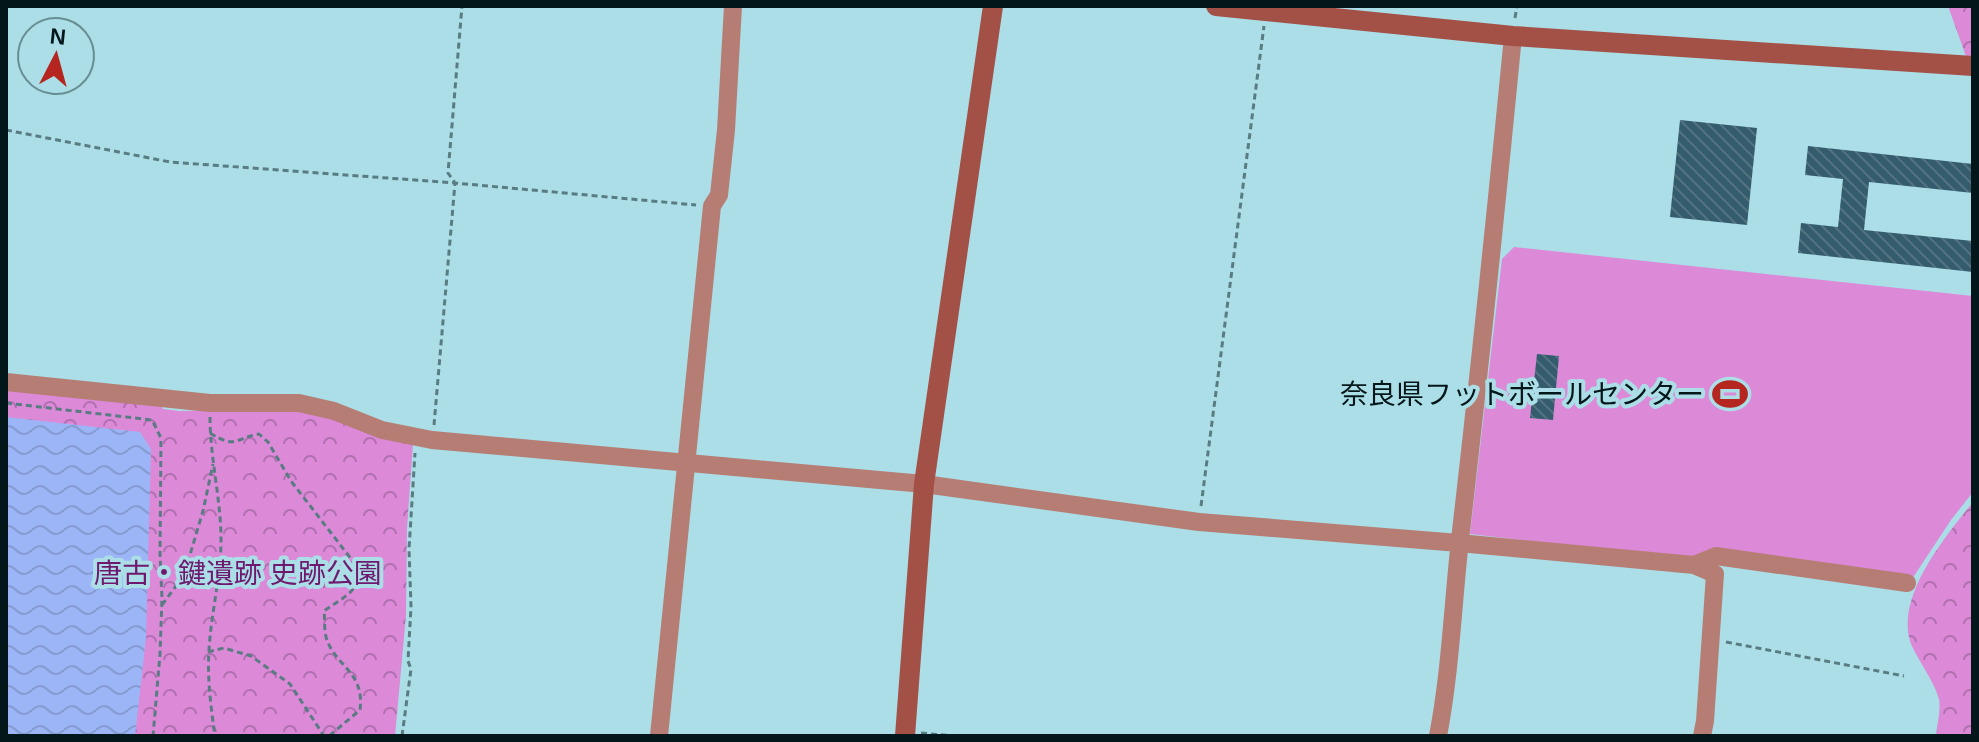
<svg xmlns="http://www.w3.org/2000/svg" width="1979" height="742" font-family="Arial,'Noto Sans JP',sans-serif">
  <style>
    .forest { fill: url(#forest-crowns) }
    .pitch { fill: #dc89d8 }
    .water { fill: url(#water-waves) }
    .building { fill: url(#building-back-hatch) }
    .lines { fill: none; stroke-linecap: round; stroke-linejoin: round }
    .path { stroke: #597c82; stroke-width: 3; stroke-dasharray: 6 4; stroke-linecap: butt }
    .street { stroke: #b67d74; stroke-width: 18 }
    .secondary { stroke: #a35046; stroke-width: 20 }
    .labels { text-anchor: middle; stroke-width: 8; stroke-linejoin: round; paint-order: stroke }
    .poi-label { font-size: 28px; fill: #031619; stroke: #abdee6; text-anchor: end }
    .park-label { font-size: 28px; fill: #6e186e; stroke: #abdee6 }
  </style>
  <defs>
    <pattern id="forest-crowns" width="20" height="18" patternUnits="userSpaceOnUse" patternTransform="scale(2)"><rect width="20" height="18" fill="#dc89d8"/><path d="M2 6a3 3 0 1 1 6 0M12 15a3 3 0 1 1 6 0" fill="none" stroke="#b06fae"/></pattern>
    <pattern id="water-waves" width="16" height="10" patternUnits="userSpaceOnUse" patternTransform="scale(2)"><rect width="16" height="10" fill="#9cb5f6"/><path d="M0 5q4-4 8 0t8 0" fill="none" stroke="#859bd2"/></pattern>
    <pattern id="building-back-hatch" width="6" height="6" patternUnits="userSpaceOnUse" patternTransform="scale(2)"><rect width="6" height="6" fill="#345c6d"/><path d="M-1 5l2 2M0 0l6 6M5-1l2 2" fill="none" stroke="#547380"/></pattern>
  </defs>
  <rect width="100%" height="100%" fill="#abdee6"/>
  <path class="forest" d="M1948,6h25v56h-5z
    M6,389l154,16 3,4 17,2 119,-3 114,35 -6,86 -1,86 -11,121h-389z
    M1973,502v234h-37c1,-11 5,-26 3,-37 -4,-16 -21,-39 -28,-55 -17,-47 35,-108 62,-142z"/>
  <path class="pitch" d="M1514,247l459,49v196l-22,28 -39,59 -217,-19 -225,-26 32,-275z"/>
  <path class="water" d="M6,417l134,15 11,17 -5,189 -11,98h-129z"/>
  <path class="building" d="M1680,120l77,8 -10,97 -77,-8z
    M1808,146l165,18v29l-104,-11 -5,48 109,11v31l-175,-19 3,-30 37,4 5,-48 -38,-4z
    M1537,354l22,2 -6,64 -23,-2z"/>
  <g class="lines">
    <path class="path" d="M1515,18l2,-12
      M6,130l164,32 285,21 241,22
      M6,403l146,17 9,18 -1,116 2,44 -2,56 -7,82
      M210,417c0,41 11,82 11,123 0,37 -10,73 -12,110 -2,28 2,58 6,86
      M434,425l21,-242 -7,-10 14,-167
      M210,433c26,16 23,6 49,1l9,8 23,39 64,83c10,26 -12,33 -31,47 1,8 0,18 2,26 9,30 39,34 34,73l-31,26
      M1201,506l63,-480
      M162,605l22,-30 19,-64 10,-47
      M1726,642l178,34
      M208,652l16,-4 27,8 39,28 34,52
      M921,733l33,3
      M402,736l9,-67 -3,-8 3,-54 -2,-58 6,-96"/>
    <path class="street" d="M6,382l204,21h89l35,8 48,19 50,10 492,44 275,38 260,21 235,22 21,9 -10,147 -3,15
      M1694,565l22,-9 191,27
      M659,736l53,-530 7,-11 7,-65 7,-124
      M1438,736c13,-68 15,-137 23,-205 19,-165 36,-330 52,-495"/>
    <path class="secondary" d="M1216,6l297,30 460,30
      M905,736l19,-252 69,-478"/>
  </g>
  <defs>
    <g id="stadium-bare" transform="scale(2.76)"><path d="M0-5a6.5 5 0 1 0 0 10a6.5 5 0 1 0 0-10ZM-3.5-1.8h7v3.6h-7Z" fill="#b52620" stroke="#abdee6" stroke-width="2.5" paint-order="stroke"/></g>
  </defs>
  <g fill-rule="evenodd">
    <use href="#stadium-bare" x="1730" y="394"/>
  </g>
  <g class="labels">
    <g class="poi-label">
      <text x="1704" y="404">奈良県フットボールセンター</text>
    </g>
    <g class="park-label">
      <text x="238" y="583">唐古・鍵遺跡 史跡公園</text>
    </g>
  </g>
  <rect width="1979" height="742" fill="none" stroke="#031619" stroke-width="16"/>
  <g transform="translate(56 56) rotate(6)"><circle r="38" fill="#abdee6" stroke="#688e94" stroke-width="2"/>
  <path d="M0-6L14 30L0 20L-14 30Z" fill="#b52620"/>
  <text y="-12" font-size="22" font-weight="bold" text-anchor="middle" fill="#031619">N</text>
  </g>
</svg>
